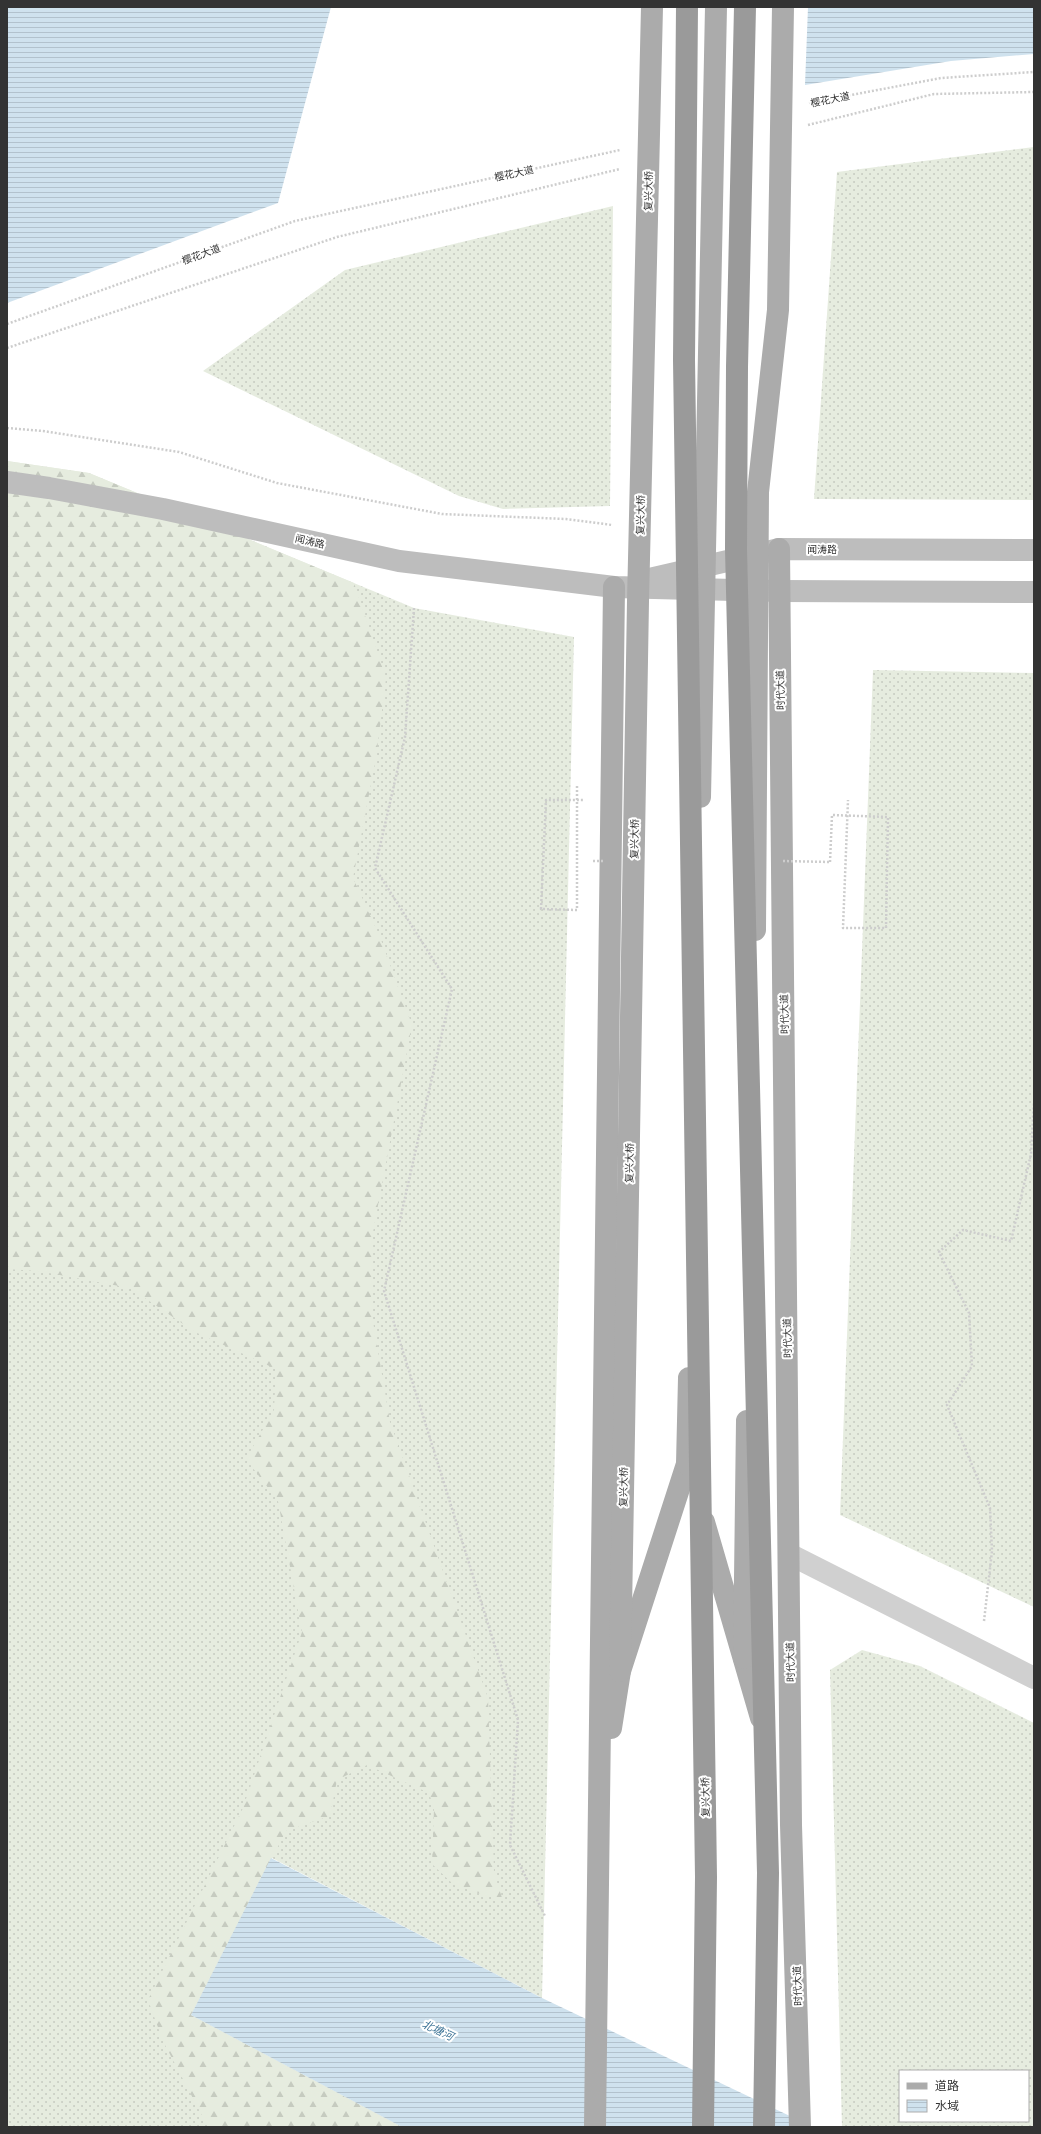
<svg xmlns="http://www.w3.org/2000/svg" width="1041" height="2134" font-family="'Varela Round','Noto Sans SC',sans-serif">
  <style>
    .grass { fill: url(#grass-dots); fill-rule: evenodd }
    .forest { fill: url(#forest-firs) }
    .water { fill: url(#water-rules) }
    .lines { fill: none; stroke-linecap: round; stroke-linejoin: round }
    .path { stroke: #cdcdcd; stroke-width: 2.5; stroke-dasharray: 2 2; stroke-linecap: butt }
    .street { stroke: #d0d0d0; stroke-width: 22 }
    .secondary { stroke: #bdbdbd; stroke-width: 22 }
    .primary { stroke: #ababab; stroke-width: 22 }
    .path-bridge { stroke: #cdcdcd; stroke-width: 2.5; stroke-dasharray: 2 2; stroke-linecap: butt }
    .primary-bridge { stroke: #ababab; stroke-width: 22 }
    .highway-bridge { stroke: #9a9a9a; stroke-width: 22 }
    .labels { text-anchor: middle; stroke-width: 4; stroke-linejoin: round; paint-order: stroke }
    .street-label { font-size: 10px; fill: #333; stroke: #fff }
    .water-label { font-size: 11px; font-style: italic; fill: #3f7597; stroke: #fff }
  </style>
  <defs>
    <pattern id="grass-dots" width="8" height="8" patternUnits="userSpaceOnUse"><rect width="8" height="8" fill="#e6ecdf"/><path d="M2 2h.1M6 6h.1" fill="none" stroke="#c6cbc0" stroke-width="1.8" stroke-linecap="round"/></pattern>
    <pattern id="forest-firs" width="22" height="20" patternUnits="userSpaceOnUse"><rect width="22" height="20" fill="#e6ecdf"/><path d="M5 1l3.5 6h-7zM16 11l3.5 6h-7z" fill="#c6cbc0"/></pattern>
    <pattern id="water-rules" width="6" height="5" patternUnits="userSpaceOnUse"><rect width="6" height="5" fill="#cfe2ee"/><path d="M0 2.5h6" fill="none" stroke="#b2c2cd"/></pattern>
  </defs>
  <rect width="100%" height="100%" fill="#fff"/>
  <path class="grass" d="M1034,147v353l-220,-1 23,-327z
    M613,206l-3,300 -107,3 -44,-13 -256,-125 142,-101z
    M7,461l82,12 325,135 160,29 -32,1361 -270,-140 -81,157 211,112h-395z
    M873,670l161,3v934l-194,-92z
    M862,1650l58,16 114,57v404h-192l-12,-457zM900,2071h128v50h-128z"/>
  <path class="forest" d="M7,461l82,12 265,110 32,95 -10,80 -23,120 27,59 32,88 -39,207 -2,78 19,112 98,276 6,175 9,28 -49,-16 -22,-21 2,-55 -5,-16 -62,-28 -30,15 -7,36 -44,15 -95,184 211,112h-194l-45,-86 -15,-41 95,-192 59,-176 -24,-131 -32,-42 28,-49 2,-41 -81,-37 -65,-44 -92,-17 -31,-2z"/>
  <path class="water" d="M7,7h324l-53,196 -271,100z
    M808,7h226v47l-83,7 -146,24z
    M271,1858l271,140 271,129h-411l-211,-112z"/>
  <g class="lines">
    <path class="path" d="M809,103l132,-25 93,-6
      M808,125l126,-31 100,-2
      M7,324l288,-103 325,-71
      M7,348l330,-111 283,-68
      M7,428l36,3 136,21 98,31 165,31 124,5 46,6
      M414,608l-9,129 -30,131 77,121 -68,302 134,429 -8,125 35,71
      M577,786v124l-36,-1 5,-109h38
      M830,862l2,-47 56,2 -2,111h-43l5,-128
      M984,1621l8,-70 -2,-43 -43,-103 25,-39 -3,-53 -30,-61 24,-22 48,11 20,-87 3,-52"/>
    <path class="street" d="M789,1554l245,124"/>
    <path class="secondary" d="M7,482l42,6 114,21 236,52 215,26 165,4 255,1
      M645,580l134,-31 255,1"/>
    <path class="primary" d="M779,549l12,1276 9,302
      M704,1522l57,196
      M611,1728l9,-57 67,-207
      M595,2127l19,-1540"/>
    <path class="path-bridge" d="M593,861h12
      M783,861l47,1"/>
    <path class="primary-bridge" d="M700,797l16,-790
      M755,930l3,-438 20,-182 5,-303
      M687,1464l2,-86
      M744,1658l3,-237
      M620,1671l18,-1070 14,-594"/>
    <path class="highway-bridge" d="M687,7l-3,353 22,1517 -3,250
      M745,7l-8,360 -1,182 32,1324 -4,254"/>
  </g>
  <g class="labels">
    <g class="street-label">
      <text transform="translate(830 99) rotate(-11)" y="4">樱花大道</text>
      <text transform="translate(514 173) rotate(-12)" y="4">樱花大道</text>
      <text transform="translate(648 191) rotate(-89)" y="4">复兴大桥</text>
      <text transform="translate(201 254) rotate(-20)" y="4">樱花大道</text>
      <text transform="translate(640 515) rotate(-89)" y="4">复兴大桥</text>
      <text transform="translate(310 541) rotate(13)" y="4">闻涛路</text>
      <text x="822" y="553">闻涛路</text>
      <text transform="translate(780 690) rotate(-91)" y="4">时代大道</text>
      <text transform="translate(634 839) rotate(-89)" y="4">复兴大桥</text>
      <text transform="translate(784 1014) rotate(-91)" y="4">时代大道</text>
      <text transform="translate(629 1163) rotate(-89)" y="4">复兴大桥</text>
      <text transform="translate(787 1338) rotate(-91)" y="4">时代大道</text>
      <text transform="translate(623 1487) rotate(-89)" y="4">复兴大桥</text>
      <text transform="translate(790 1662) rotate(-91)" y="4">时代大道</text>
      <text transform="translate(705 1797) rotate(-91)" y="4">复兴大桥</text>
      <text transform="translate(797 1986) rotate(-92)" y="4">时代大道</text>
    </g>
    <g class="water-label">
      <text transform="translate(438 2030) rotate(25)" y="4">北塘河</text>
    </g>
  </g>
  <rect width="1041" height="2134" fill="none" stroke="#333333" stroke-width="16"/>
  <rect x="899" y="2070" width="130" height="52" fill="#ffffff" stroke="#adadad"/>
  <rect x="907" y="2083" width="20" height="6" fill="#ababab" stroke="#adadad"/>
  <text x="935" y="2090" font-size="12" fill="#333333">道路</text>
  <rect x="907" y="2100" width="20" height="12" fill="url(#water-rules)" stroke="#adadad"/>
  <text x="935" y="2110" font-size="12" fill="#333333">水域</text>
</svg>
